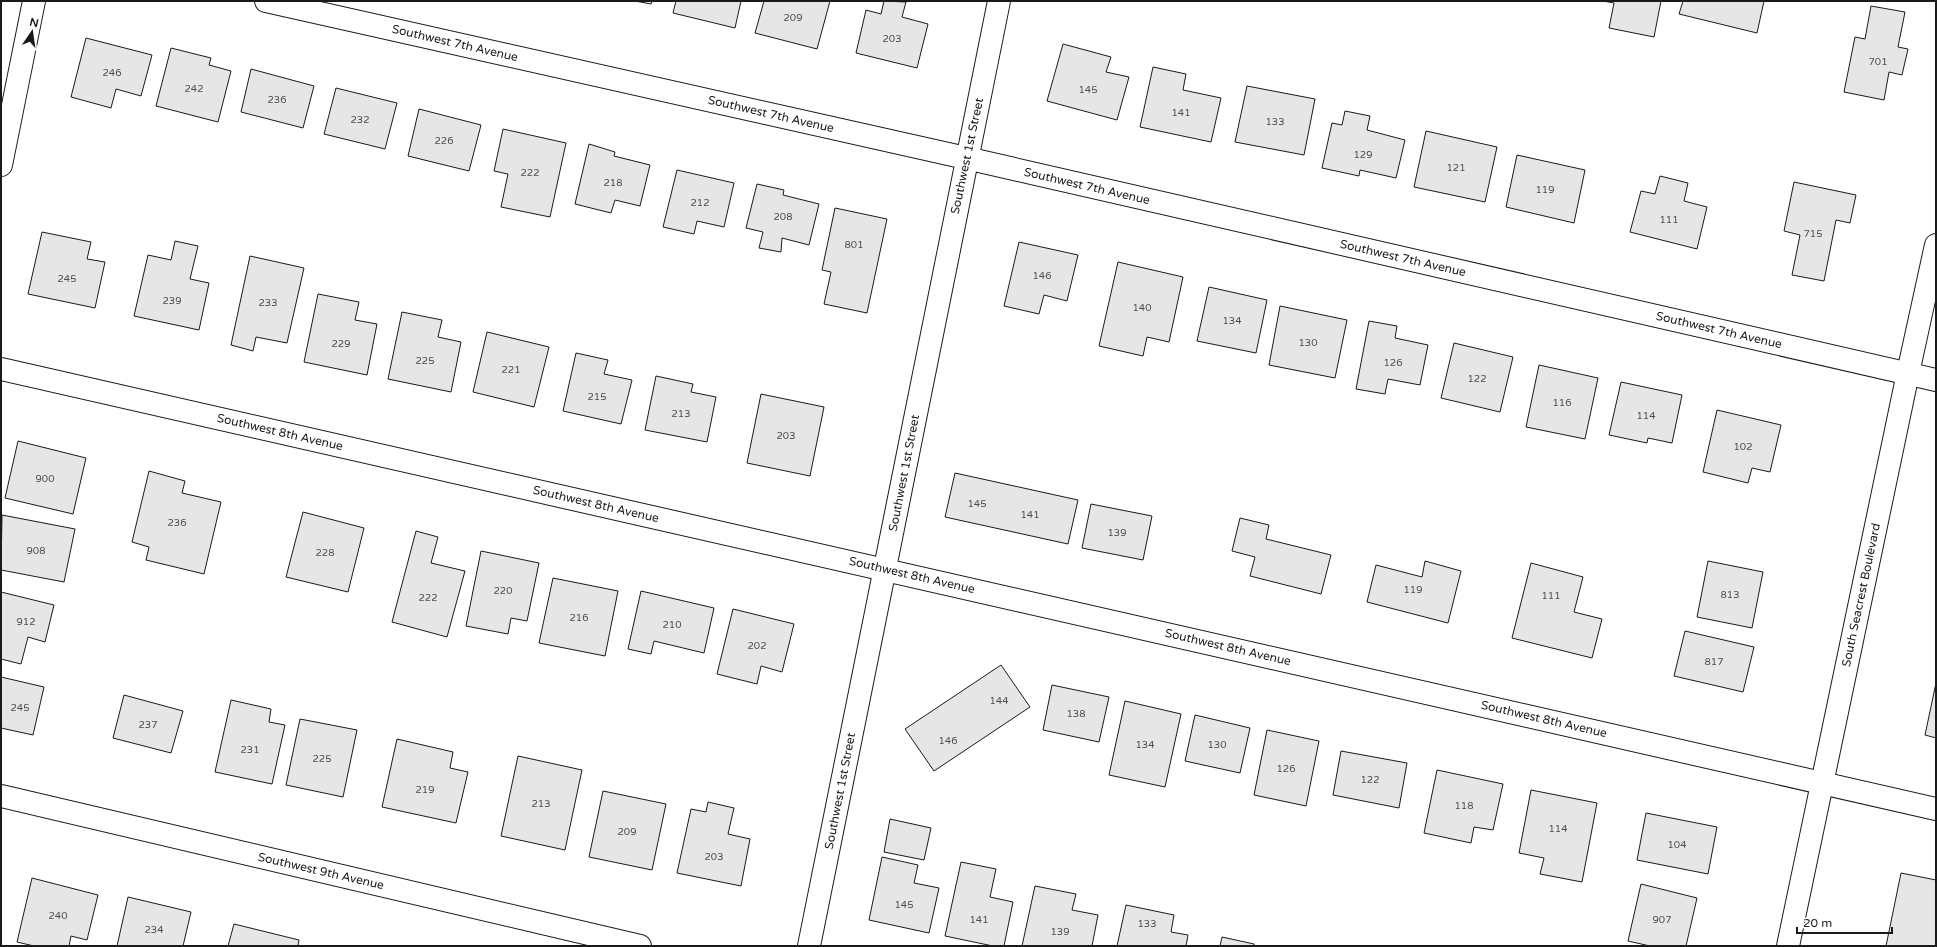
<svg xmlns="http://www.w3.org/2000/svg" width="1937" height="947" font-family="'Varela Round',sans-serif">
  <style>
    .building { fill: #e6e6e6; stroke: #1a1a1a }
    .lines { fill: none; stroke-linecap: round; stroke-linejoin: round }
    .minor-casing { stroke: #1a1a1a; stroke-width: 24 }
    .tertiary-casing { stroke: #1a1a1a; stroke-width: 24 }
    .minor { stroke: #fff; stroke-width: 22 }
    .tertiary { stroke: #fff; stroke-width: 22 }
    .labels { text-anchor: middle; stroke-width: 3; stroke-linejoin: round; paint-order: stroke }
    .number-label { font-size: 10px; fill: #4d4d4d }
    .street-label { font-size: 12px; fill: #1a1a1a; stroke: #fff }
  </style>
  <rect width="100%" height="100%" fill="#fff"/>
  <path class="building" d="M635,1h17l-1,3z
    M676,1h65l-6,27 -62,-15z
    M764,1h66l-13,48 -62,-16z
    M884,1l22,1 -4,15 26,7 -11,44 -61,-15 10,-43 15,4z
    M1603,1h58l-7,36 -45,-9 5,-25z
    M1683,1h81l-7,32 -78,-19z
    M1871,6l34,6 -7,35 10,2 -6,26 -13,-3 -5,28 -40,-8 11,-55 10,2z
    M86,38l66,17 -11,41 -25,-7 -5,19 -40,-11z
    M1063,44l48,13 -5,15 23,5 -12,43 -70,-19z
    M171,48l40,10 -2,7 22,6 -13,51 -62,-16z
    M1153,67l33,7 -3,16 38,8 -10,44 -71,-15z
    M251,69l63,17 -11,42 -62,-16z
    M1247,86l68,13 -11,56 -69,-13z
    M336,88l61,15 -12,46 -61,-15z
    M419,109l62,16 -12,46 -61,-15z
    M1345,111l25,5 -3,14 38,10 -9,38 -36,-8 -1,6 -37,-8 10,-45 10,2z
    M503,129l63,14 -16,74 -49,-10 7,-33 -14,-3z
    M1426,131l71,16 -12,55 -71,-15z
    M589,144l26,8 -1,4 36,9 -10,41 -25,-6 -4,13 -36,-9z
    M1517,155l68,15 -11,53 -68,-16z
    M677,170l57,13 -10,44 -27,-6 -3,13 -31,-7z
    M1660,176l28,7 -4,18 23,6 -10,42 -67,-17 11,-41 14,3z
    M1794,182l62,13 -6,28 -14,-3 -12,61 -32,-6 8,-40 -16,-4z
    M757,184l27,6 -1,5 36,9 -10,41 -27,-7 -1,14 -22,-4 4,-16 -17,-4z
    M835,208l52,11 -20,94 -43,-9 7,-32 -9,-2z
    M42,232l49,10 -4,17 18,3 -10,46 -67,-14z
    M175,241l23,5 -8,33 19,4 -10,47 -65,-14 14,-61 23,5z
    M1019,242l59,13 -11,46 -23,-6 -5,19 -35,-8z
    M250,256l54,12 -17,75 -31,-6 -3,14 -22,-6z
    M1118,262l65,15 -14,65 -22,-5 -4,19 -44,-10z
    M1209,287l58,13 -11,53 -59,-12z
    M318,294l41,8 -4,18 22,4 -10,51 -63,-13z
    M1280,306l67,14 -12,58 -66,-13z
    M402,312l40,8 -4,17 23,5 -10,50 -63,-13z
    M1369,321l28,5 -2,12 33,7 -8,40 -32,-6 -3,15 -29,-5z
    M487,332l62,15 -15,60 -61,-15z
    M1454,343l59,14 -13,55 -59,-14z
    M576,353l32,7 -4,14 28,6 -11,44 -58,-13z
    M1539,365l59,13 -13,61 -59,-12z
    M656,376l37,8 -2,8 25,5 -9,45 -62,-12z
    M1621,382l61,13 -10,48 -24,-5 -1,5 -38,-8z
    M761,394l63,13 -14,69 -63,-13z
    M1717,410l64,15 -11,47 -18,-4 -4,15 -45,-11z
    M18,441l68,17 -13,56 -68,-16z
    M149,471l36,10 -3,12 39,9 -17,72 -58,-14 3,-13 -17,-5z
    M955,473l123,27 -10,44 -123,-27z
    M1091,504l61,12 -9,44 -61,-12z
    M303,512l61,16 -16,64 -62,-15z
    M2,515l73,14 -11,53 -63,-12z
    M1240,518l29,7 -3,14 65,16 -10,39 -71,-18 5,-19 -23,-6z
    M416,531l22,6 -7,26 34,8 -18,66 -55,-15z
    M481,551l58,12 -12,58 -16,-3 -3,16 -42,-8z
    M1425,561l36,10 -13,52 -81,-21 9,-37 46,12z
    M1708,561l55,11 -11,56 -55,-11z
    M1531,563l52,14 -9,35 28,7 -10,39 -80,-20z
    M553,578l65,13 -13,65 -66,-13z
    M641,591l73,17 -10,45 -50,-12 -3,13 -23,-5z
    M1,592l53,13 -9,37 -17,-5 -7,27 -20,-5z
    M733,609l61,15 -12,48 -21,-6 -4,18 -40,-10z
    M1685,631l69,16 -11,45 -69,-16z
    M1001,665l29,42 -96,64 -29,-42z
    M1,677l43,10 -11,48 -32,-7z
    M1936,683v55l-11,-3z
    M1052,685l57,12 -10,45 -56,-12z
    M124,695l59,16 -12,42 -58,-15z
    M231,700l40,9 -2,13 16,3 -13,59 -57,-12z
    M1125,701l56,13 -16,73 -56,-12z
    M1195,715l55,13 -10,45 -55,-12z
    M300,719l57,11 -14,67 -57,-12z
    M1267,730l52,11 -13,65 -52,-11z
    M397,739l56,13 -3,16 18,4 -12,51 -74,-16z
    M1341,751l66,12 -8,45 -66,-13z
    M518,756l64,14 -17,80 -64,-14z
    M1437,770l66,14 -10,46 -19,-3 -3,16 -47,-10z
    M1531,790l66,13 -15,79 -42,-8 4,-16 -25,-5z
    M603,791l63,13 -14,66 -63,-13z
    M708,802l26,6 -6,26 22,5 -9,47 -64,-13 14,-64 15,3z
    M1646,813l71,14 -9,47 -71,-14z
    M890,819l41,9 -7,32 -40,-8z
    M882,857l36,8 -4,18 25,5 -10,45 -60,-13z
    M961,862l35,7 -6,28 23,5 -9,44h-11l-48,-10z
    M1901,873l35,7v66h-50z
    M32,878l66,17 -11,45 -16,-4 -2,10h-35l-17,-4z
    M1641,884l56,14 -11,48h-36l-22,-5z
    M1035,886l41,8 -4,16 26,5 -6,31h-70z
    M128,897l63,15 -8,34h-66z
    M1126,905l48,10 -3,17 17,3 -2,11h-69z
    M234,924l65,16 -1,6h-70z
    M1222,937l32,7v2h-34z"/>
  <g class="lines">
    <g class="minor-casing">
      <path id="minor" d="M266,1l700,157 970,222
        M1,165l33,-164
        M1,369l1935,440
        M1,796l639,150
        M809,946l190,-945"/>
    </g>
    <g class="tertiary-casing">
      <path id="tertiary" d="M1788,946l120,-573 28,-128"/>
    </g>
    <use href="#minor" class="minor"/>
    <use href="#tertiary" class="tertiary"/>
  </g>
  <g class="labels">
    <g class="number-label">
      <text x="793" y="21">209</text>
      <text x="892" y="42">203</text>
      <text x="1878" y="65">701</text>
      <text x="112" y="76">246</text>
      <text x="194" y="92">242</text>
      <text x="1088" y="93">145</text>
      <text x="277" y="103">236</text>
      <text x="1181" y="116">141</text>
      <text x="360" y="123">232</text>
      <text x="1275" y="125">133</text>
      <text x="444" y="144">226</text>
      <text x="1363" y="158">129</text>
      <text x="1456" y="171">121</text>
      <text x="530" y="176">222</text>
      <text x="613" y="186">218</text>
      <text x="1545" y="193">119</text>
      <text x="700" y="206">212</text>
      <text x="783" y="220">208</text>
      <text x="1669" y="223">111</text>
      <text x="1813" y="237">715</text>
      <text x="854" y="248">801</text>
      <text x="1042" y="279">146</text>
      <text x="67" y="282">245</text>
      <text x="172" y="304">239</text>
      <text x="268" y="306">233</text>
      <text x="1142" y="311">140</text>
      <text x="1232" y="324">134</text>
      <text x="1308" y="346">130</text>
      <text x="341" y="347">229</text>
      <text x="425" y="364">225</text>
      <text x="1393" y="366">126</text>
      <text x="511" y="373">221</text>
      <text x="1477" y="382">122</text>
      <text x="597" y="400">215</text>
      <text x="1562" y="406">116</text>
      <text x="681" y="417">213</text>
      <text x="1646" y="419">114</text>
      <text x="786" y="439">203</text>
      <text x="1743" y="450">102</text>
      <text x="45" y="482">900</text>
      <text x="977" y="507">145</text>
      <text x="1030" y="518">141</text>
      <text x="177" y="526">236</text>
      <text x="1117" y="536">139</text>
      <text x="36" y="554">908</text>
      <text x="325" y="556">228</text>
      <text x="1413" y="593">119</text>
      <text x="503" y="594">220</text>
      <text x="1730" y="598">813</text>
      <text x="1551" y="599">111</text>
      <text x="428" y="601">222</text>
      <text x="579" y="621">216</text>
      <text x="26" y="625">912</text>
      <text x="672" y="628">210</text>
      <text x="757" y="649">202</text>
      <text x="1714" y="665">817</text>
      <text x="999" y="704">144</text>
      <text x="20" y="711">245</text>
      <text x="1076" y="717">138</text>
      <text x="148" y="728">237</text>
      <text x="948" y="744">146</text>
      <text x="1145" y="748">134</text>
      <text x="1217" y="748">130</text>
      <text x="250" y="753">231</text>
      <text x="322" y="762">225</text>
      <text x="1286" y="772">126</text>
      <text x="1370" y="783">122</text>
      <text x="425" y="793">219</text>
      <text x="541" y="807">213</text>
      <text x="1464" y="809">118</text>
      <text x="1558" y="832">114</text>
      <text x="627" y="835">209</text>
      <text x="1677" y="848">104</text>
      <text x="714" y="860">203</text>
      <text x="904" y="908">145</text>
      <text x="58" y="919">240</text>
      <text x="979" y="923">141</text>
      <text x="1662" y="923">907</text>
      <text x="1147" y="927">133</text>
      <text x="154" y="933">234</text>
      <text x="1060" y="935">139</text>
    </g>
    <g class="street-label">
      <text transform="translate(455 43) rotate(13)" y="4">Southwest 7th Avenue</text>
      <text transform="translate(771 114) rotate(13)" y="4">Southwest 7th Avenue</text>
      <text transform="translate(967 156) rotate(-78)" y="4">Southwest 1st Street</text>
      <text transform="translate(1087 186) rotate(13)" y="4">Southwest 7th Avenue</text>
      <text transform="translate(1403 258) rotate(13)" y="4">Southwest 7th Avenue</text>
      <text transform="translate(1719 330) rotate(13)" y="4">Southwest 7th Avenue</text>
      <text transform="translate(280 432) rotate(13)" y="4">Southwest 8th Avenue</text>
      <text transform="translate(904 473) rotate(-79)" y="4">Southwest 1st Street</text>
      <text transform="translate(596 504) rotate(13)" y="4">Southwest 8th Avenue</text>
      <text transform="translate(912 575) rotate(13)" y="4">Southwest 8th Avenue</text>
      <text transform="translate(1861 595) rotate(-78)" y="4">South Seacrest Boulevard</text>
      <text transform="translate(1228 647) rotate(13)" y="4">Southwest 8th Avenue</text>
      <text transform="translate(1544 719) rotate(13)" y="4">Southwest 8th Avenue</text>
      <text transform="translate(840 791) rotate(-79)" y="4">Southwest 1st Street</text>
      <text transform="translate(321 871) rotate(13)" y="4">Southwest 9th Avenue</text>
    </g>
  </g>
  <rect width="1937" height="947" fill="none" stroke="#1a1a1a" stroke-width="4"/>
  <g transform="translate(32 32) rotate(13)" stroke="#ffffff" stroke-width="3" paint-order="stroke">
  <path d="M0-3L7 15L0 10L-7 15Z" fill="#1a1a1a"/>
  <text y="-6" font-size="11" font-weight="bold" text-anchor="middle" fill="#1a1a1a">N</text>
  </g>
  <path d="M1797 927v6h95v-6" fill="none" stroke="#1a1a1a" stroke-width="2"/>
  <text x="1803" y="927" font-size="12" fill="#1a1a1a" stroke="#ffffff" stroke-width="3" paint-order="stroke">20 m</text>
</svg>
